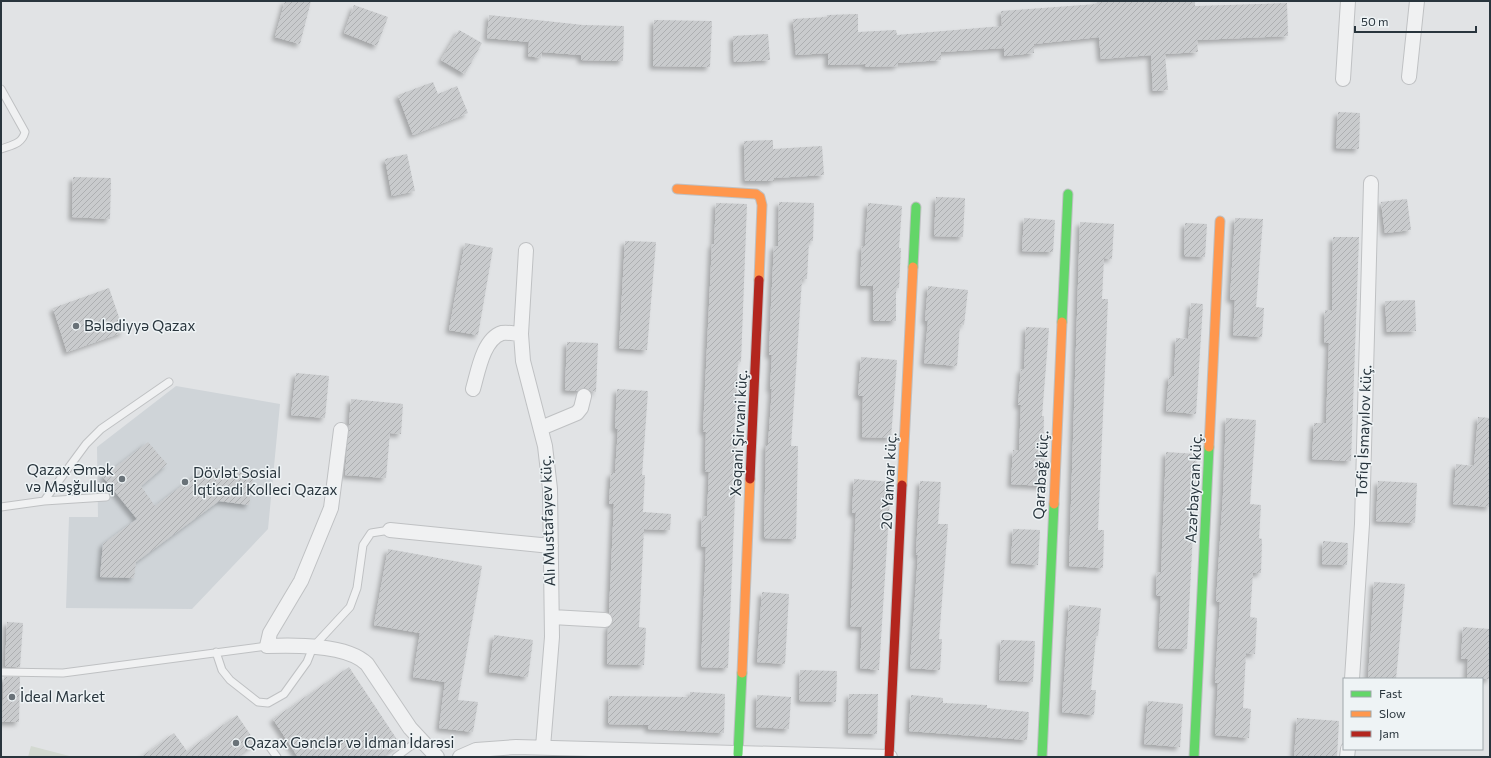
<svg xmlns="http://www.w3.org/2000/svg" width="1491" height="758" font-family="Commissioner,sans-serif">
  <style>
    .built { fill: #cfd4d8 }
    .grass { fill: #d3d9d1 }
    .building { fill: url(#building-hatch); filter: url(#shadow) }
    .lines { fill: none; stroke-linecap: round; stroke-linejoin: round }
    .lane-casing { stroke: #bfc1c3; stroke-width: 9 }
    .street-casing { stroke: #bfc1c3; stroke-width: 16 }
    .fast-casing { stroke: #bfc1c3; stroke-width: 11 }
    .slow-casing { stroke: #bfc1c3; stroke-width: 11 }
    .jam-casing { stroke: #bfc1c3; stroke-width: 11 }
    .lane { stroke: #f0f1f2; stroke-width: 7 }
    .street { stroke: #f0f1f2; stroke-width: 14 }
    .fast { stroke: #63d668; stroke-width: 9 }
    .slow { stroke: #ff974d; stroke-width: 9 }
    .jam { stroke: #b3261e; stroke-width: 9 }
    .poi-dot { fill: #697278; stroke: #eef3f5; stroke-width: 1.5 }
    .labels { text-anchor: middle; stroke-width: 3; stroke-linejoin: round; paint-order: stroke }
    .poi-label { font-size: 15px; fill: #29353d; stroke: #eef3f5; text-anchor: start }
    .street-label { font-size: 15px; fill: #29353d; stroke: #eef3f5 }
  </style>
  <defs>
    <pattern id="building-hatch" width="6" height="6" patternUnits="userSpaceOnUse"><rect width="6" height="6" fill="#c9cbcd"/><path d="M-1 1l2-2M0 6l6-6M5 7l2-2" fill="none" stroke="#adafb1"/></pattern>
    <filter id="shadow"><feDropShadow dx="-3.5" dy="3.5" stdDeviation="2" flood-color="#0004"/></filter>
  </defs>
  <rect width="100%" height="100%" fill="#e1e3e5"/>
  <path class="built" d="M176,386l104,18 -12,125 -76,80 -126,-1 3,-91h29l-1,-70z"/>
  <path class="grass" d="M31,746l42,11h-45z"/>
  <path class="building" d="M285,1h26l-11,43 -25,-7z
    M1097,1h98v5l92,-3 1,33 -91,4 1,12 -33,2 3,36 -15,1 -2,-36 -50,4 -2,-22 -65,7v9l-30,3v-8l-63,4v8l-43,3v3l-32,1 -1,-3 -37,1v-12l-32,2 -3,-36 34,-2v-2l31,-1v18l38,-2 1,5 105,-9 -1,-15 96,-7z
    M354,5l34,12 -11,29 -33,-13z
    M489,15l94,10 41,1 -1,35 -42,-1v-5l-39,-3 -1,6 -13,-2 1,-14 -42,-4z
    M654,20l58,1 -2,46 -57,-1z
    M459,30l23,13 -17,31 -24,-14z
    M768,34l2,26 -36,2 -1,-26z
    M433,82l5,12 19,-8 11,27 -55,22 -15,-40z
    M1338,112l22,1 -1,36 -23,-1z
    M773,140v9l49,-3 2,29 -50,3v3h-29l-1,-40z
    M407,154l8,37 -23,5 -7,-37z
    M73,177l38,1 -1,41 -38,-2z
    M936,197l29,1 -2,39 -29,-1z
    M1407,199l4,31 -26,3 -4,-31z
    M779,202l35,1 -1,38h-4l-2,38h-5l-11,167h7l-2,93 -32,-1 2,-93h2l4,-56h-2l2,-34h-3l2,-49 3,-60h4z
    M716,203l31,1 -6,158 -3,-1 -4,78h3l-1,34 -8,195 -27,-1 5,-120 -5,-1 1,-30h5l2,-44 -4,-1 1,-39 -3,-1 9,-187h2z
    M868,203l34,3 -3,42h2l-2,40h-3v33h-23v-35h-13l2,-40h3z
    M1024,218l31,2 -2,32 -31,-1z
    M1235,218l28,1 -7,88 8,1 -2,29 -29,-2 2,-35 -5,-1z
    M1080,222l34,2 -2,35 -8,-1 -2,41h6l-10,231h6l-1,38 -34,-2z
    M1185,223l22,1 -2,33 -21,-1z
    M1333,237h26l-8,224 -39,-2 2,-36h12l3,-80 -5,-1 1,-32 7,1z
    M625,241l31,1 -9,108 -28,-2z
    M465,243l28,5 -15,87 -29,-5z
    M928,286l40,4 -4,35 -4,-1 -3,42 -33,-3 4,-42h-3z
    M109,288l15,44 -57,20 -14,-44z
    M1415,300l1,31 -29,1 -2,-31z
    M1191,303l12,1 -7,110 -30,-3 3,-35h5l2,-38 12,1z
    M1026,327l23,1 -7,88h2l-1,36h2l-2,34 -32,-2 2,-34 6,1 2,-46h-3l3,-36 3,1z
    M567,342l31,1 -2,49 -5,-1 -5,-3 -8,3 -13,-1z
    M861,357l36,3 -6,78 -29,-1 1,-41h-5z
    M296,373l33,3 -4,42 -34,-3z
    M617,389l31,2 -6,84h3l-2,37 28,2 -1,16 -26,-1 -5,98 7,1 -2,37 -37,-1 1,-36 5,-8 -4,-7 5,-109h-5l2,-31h4l3,-44h-3z
    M351,399l52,5 -2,30 -11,-1 -4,45 -41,-3z
    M1478,417l12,1v89l-37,-3 3,-40 18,2z
    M1226,418l30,2 -6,84 11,1 -2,33 3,1 -1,34h-8l-3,44 7,1 -2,36 -9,-1 -3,55 8,1 -2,29 -34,-3 3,-52h-3l5,-81h-4l7,-107z
    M148,442l19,22 -26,22 14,20 52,-39 47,6 -5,32 -30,-4 -83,61 -2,16 -34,-1 3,-33 34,-25 -34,-42z
    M1166,452l31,2 -10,195 -29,-1 3,-52h-5l1,-24 4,1z
    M854,479l37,3 -12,188 -19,-2 2,-41 -12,-1 6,-113h-4z
    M920,481l21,1 -3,42h10l-9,115h3l-2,31 -30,-2 8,-113h-2z
    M1378,481l39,2 -2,40 -39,-2z
    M1013,529l27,1 -2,35 -27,-2z
    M1323,541l25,2 -1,22 -25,-1z
    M388,549l94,17 -24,134 20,2 -5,30 -34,-4 6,-46 -32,-5 7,-44 -46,-8z
    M1374,582l31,2 -9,95h-28z
    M762,592l27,2 -4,70 -28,-2z
    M1069,605l32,3 -3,28h-2l-5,54h5l-2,25 -32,-3z
    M7,622l16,1 -3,44h-15z
    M1463,627l27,2v50h-23l1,-20h-7z
    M494,635l39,5 -5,37 -39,-5z
    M1001,640l34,1 -2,41 -34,-2z
    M349,667l51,77 -19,13h-83l-25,-38z
    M800,670l37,1 -1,31 -37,-1z
    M4,677h16l-1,45h-17z
    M690,692l35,2 -1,39 -76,-4v-4l-40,-1 1,-28 81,1z
    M849,694h29l-1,40 -29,-1z
    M757,695l34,2 -2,32 -33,-2z
    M911,695l32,3v5l44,2v3l42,4 -2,28 -118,-9z
    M1148,701l35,3 -3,43 -36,-3z
    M237,715l19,28 -20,14h-95l33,-24 13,18z
    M1297,718l42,3 -2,36h-43z"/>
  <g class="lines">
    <g class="lane-casing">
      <path id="lane" d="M1,89l24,43c-3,12 -13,13 -24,17
        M44,501l62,-4
        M1,507l43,-6 42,-57 15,-15 68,-47
        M216,652l6,18 8,10 28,22 10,1 16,-9 23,-32 6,-15 37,-40 7,-19 6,-43 8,-12 19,-3
        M1,672l62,1 204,-27
        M269,746l8,11
        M396,757l23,-17"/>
    </g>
    <g class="street-casing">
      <path id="street" d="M1409,77l8,-76
        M1343,79l5,-78
        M526,250l-5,84 2,27 22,85 5,43 2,148 -9,110
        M473,389c5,-17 10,-50 29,-56 6,-1 14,1 19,1
        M541,428l36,-15 4,-5 3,-12
        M341,430l-10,78 -30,73 -31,52 -3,13c28,-1 80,-2 100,18l43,64 27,29
        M390,530l161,16
        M552,617l53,3
        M1352,679l10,-155 9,-341
        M460,757l16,-7 40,-3 374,10
        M1347,757l1,-8"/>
    </g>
    <g class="fast-casing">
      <path id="fast" d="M913,267l3,-60
        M1062,322l6,-128
        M738,754l4,-81
        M1042,757l12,-253
        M1194,757l15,-310"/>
    </g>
    <g class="slow-casing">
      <path id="slow" d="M677,189l79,5 4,3 2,8 -3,75
        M1209,447l11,-226
        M902,485l11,-218
        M1054,504l8,-182
        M742,673l8,-194"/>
    </g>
    <g class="jam-casing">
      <path id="jam" d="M750,479l9,-199
        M889,757l13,-272"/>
    </g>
    <use href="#lane" class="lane"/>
    <use href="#street" class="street"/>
    <use href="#fast" class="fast"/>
    <use href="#slow" class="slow"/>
    <use href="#jam" class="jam"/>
  </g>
  <g class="poi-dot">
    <circle cx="76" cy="326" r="4"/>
    <circle cx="122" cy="479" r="4"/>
    <circle cx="185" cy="482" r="4"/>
    <circle cx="12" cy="697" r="4"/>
    <circle cx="236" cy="743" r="4"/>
  </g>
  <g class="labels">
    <g class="poi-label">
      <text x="84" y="331">Bələdiyyə Qazax</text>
      <text x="114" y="475" text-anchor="end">Qazax Əmək<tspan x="114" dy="17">və Məşğulluq</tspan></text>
      <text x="193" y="478">Dövlət Sosial<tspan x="193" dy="17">İqtisadi Kolleci Qazax</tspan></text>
      <text x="20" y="702">İdeal Market</text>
      <text x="244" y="748">Qazax Gənclər və İdman İdarəsi</text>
    </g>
    <g class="street-label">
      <text transform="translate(1364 431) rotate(-88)" y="5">Tofiq İsmayılov küç.</text>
      <text transform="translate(739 433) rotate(-87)" y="5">Xəqani Şirvani küç.</text>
      <text transform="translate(1041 475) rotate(-87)" y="5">Qarabağ küç.</text>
      <text transform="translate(889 481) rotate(-87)" y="5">20 Yanvar küç.</text>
      <text transform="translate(1194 488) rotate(-87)" y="5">Azərbaycan küç.</text>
      <text transform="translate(548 521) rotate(-92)" y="5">Alı Mustafayev küç.</text>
    </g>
  </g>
  <rect width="1491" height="758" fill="none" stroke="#29353d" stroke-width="4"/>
  <rect x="1343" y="678" width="140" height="72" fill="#eef3f5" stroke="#9fa7ab"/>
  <rect x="1351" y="691" width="20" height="6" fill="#63d668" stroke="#9fa7ab"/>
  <text x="1379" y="698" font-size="12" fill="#29353d">Fast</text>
  <rect x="1351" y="711" width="20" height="6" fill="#ff974d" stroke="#9fa7ab"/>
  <text x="1379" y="718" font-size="12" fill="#29353d">Slow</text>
  <rect x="1351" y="731" width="20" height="6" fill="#b3261e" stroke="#9fa7ab"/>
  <text x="1379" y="738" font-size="12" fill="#29353d">Jam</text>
  <path d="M1355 26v6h121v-6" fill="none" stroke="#29353d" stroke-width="2"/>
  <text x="1361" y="26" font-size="12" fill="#29353d" stroke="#eef3f5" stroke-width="3" paint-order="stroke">50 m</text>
</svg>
